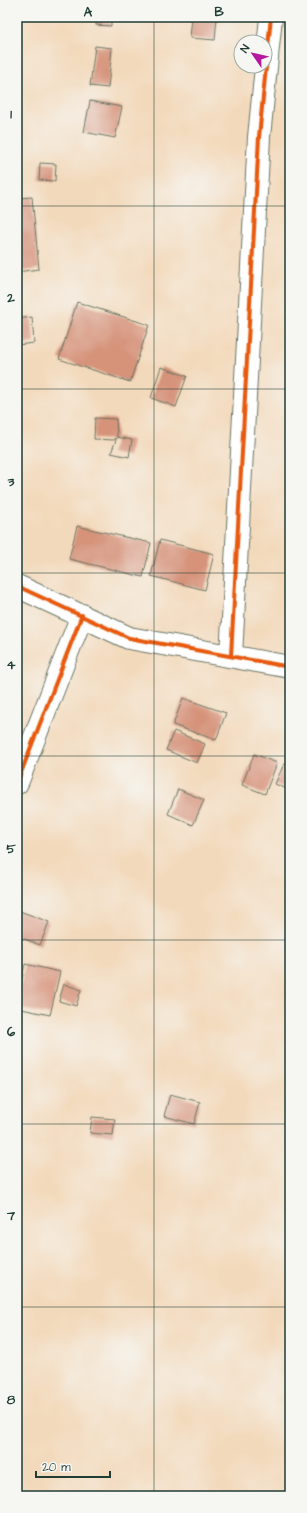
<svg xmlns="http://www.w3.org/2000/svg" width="307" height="1513" font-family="'Architects Daughter',sans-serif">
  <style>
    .building { fill: #d6937a }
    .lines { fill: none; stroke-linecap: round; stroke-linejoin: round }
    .minor-casing { stroke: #697463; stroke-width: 24 }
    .minor { stroke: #fff; stroke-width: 22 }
    .cycleway-casing { stroke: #f6f6f2; stroke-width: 6 }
    .cycleway { stroke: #e8590c; stroke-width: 4 }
    .grid { fill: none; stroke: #1f3d34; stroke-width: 1; stroke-opacity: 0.55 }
    .neatline { fill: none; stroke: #1f3d34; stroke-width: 1.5 }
    .grid-label { font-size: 13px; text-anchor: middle; font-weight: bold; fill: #1f3d34 }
  </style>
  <rect width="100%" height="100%" fill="#f6f6f2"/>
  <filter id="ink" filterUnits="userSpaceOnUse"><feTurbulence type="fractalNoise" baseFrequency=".025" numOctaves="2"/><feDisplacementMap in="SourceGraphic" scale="8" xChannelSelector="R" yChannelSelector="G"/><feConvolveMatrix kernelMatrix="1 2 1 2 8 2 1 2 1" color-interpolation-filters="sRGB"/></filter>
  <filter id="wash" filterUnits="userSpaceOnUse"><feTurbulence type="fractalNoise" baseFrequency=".012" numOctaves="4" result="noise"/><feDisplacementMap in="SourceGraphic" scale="16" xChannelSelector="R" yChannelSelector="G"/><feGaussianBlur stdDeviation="0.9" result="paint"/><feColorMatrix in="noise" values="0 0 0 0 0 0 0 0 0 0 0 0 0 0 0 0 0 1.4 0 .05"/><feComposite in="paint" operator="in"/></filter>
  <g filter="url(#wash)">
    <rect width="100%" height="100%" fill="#f3d9bb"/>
    <g id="blocks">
      <path class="building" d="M96,17h15v9l-15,-1z
        M192,17h25l-2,23 -25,-2z
        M95,46l17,2 -4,40 -18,-2z
        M90,101l32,6 -7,31 -31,-6z
        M40,163l16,1 -1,17 -16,-1z
        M32,197l7,72 -22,3v-74z
        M77,302l72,23 -19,57 -71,-23z
        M32,317l2,26 -17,2v-26z
        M161,367l26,9 -11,31 -25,-9z
        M95,418l21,1 1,18 15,3 -3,17 -18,-4 6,-16 -3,3 -20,-1z
        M77,526l74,17 -8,34 -74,-18z
        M160,540l54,14 -9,36 -54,-14z
        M183,698l43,15 -10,27 -43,-15z
        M174,731l31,13 -8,19 -31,-13z
        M254,754l23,9 -12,31 -23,-9z
        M284,764l6,3v16l-3,6 -12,-5z
        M178,789l26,11 -11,25 -25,-11z
        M17,910l32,12 -9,23 -23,-9z
        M25,964l35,8 -10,43 -33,-7v-24h4z
        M64,984l17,6 -5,16 -17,-5z
        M170,1094l30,8 -6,22 -30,-8z
        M92,1117l23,2 -2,16 -23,-2z"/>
    </g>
  </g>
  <g filter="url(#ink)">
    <use href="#blocks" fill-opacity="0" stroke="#697463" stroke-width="1"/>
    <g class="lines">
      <g class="minor-casing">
        <path id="minor" d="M17,586l112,52 161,29
          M231,656l28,-519 12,-120
          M17,783l65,-168"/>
      </g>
      <use href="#minor" class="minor"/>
      <g class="cycleway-casing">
        <path id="cycleway" d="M17,586l112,52 161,29
          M231,656l28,-519 12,-120
          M17,783l65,-168"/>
      </g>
      <use href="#cycleway" class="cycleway"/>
    </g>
  </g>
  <path class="grid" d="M154,17v1479M17,206h273M17,389h273M17,573h273M17,756h273M17,940h273M17,1124h273M17,1307h273"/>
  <rect width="307" height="1513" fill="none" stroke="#f6f6f2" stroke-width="44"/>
  <g transform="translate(253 54) rotate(304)"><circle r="19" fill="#f6f6f2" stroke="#a0aca6"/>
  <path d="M0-3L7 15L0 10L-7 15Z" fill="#b5179e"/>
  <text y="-6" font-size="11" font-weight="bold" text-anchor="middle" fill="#1f3d34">N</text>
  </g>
  <path d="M36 1471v6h74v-6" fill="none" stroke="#1f3d34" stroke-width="2"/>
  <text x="42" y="1471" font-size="12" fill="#1f3d34" stroke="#f6f6f2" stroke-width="3" paint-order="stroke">20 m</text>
  <rect x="22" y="22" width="263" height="1469" class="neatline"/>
  <g class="grid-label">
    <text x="88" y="16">A</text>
    <text x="219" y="16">B</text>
    <text x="11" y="118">1</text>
    <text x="11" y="302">2</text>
    <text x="11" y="486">3</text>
    <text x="11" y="669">4</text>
    <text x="11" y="853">5</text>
    <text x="11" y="1036">6</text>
    <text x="11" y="1220">7</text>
    <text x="11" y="1404">8</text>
  </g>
</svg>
